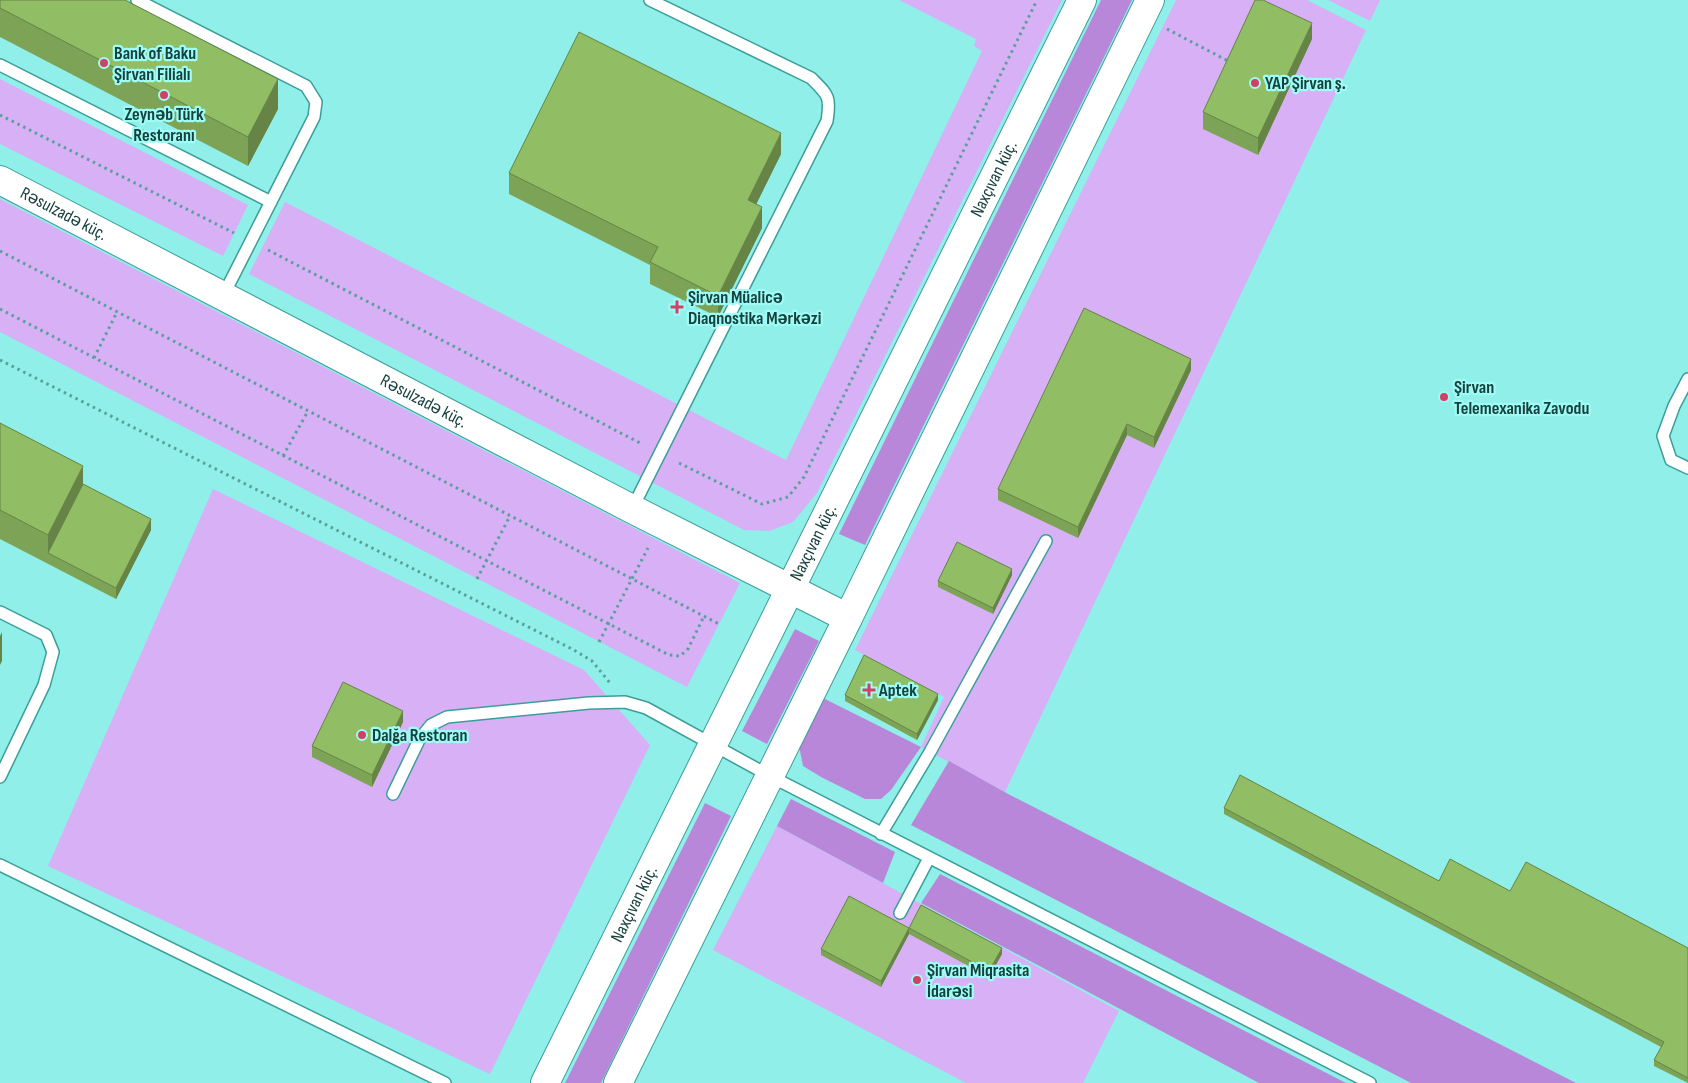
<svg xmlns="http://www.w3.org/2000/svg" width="1688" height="1083" font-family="'Sofia Sans Condensed',sans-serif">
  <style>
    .green { fill: #d8b0f6 }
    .forest { fill: #b887d9 }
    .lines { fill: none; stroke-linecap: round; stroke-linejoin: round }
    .service-casing { stroke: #3b9e99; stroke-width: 14 }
    .tertiary-casing { stroke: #3b9e99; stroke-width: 30 }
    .secondary-casing { stroke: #3b9e99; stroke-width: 30 }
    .path { stroke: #59a09b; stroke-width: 3; stroke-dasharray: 2.5 4; stroke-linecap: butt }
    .service { stroke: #fff; stroke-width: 11 }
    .tertiary { stroke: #fff; stroke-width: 28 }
    .secondary { stroke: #fff; stroke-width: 28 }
    .wall { fill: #7da356 }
    .shaded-wall { fill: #668446 }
    .building { fill: #91bd64; stroke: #668446 }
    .poi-dot { fill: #d04163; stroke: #9dfdf6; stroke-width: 2 }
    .labels { text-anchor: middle; stroke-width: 4.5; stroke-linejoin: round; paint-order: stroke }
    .poi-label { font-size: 18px; font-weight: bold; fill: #18413e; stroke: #9dfdf6; text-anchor: start }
    .street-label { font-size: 18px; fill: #18413e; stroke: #9dfdf6 }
  </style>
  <rect width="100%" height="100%" fill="#90efe9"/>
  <path class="green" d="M899,0h163l-245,493 -24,29 -24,9 -25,-1 -495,-256 36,-72 501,258 196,-409 -8,-5 2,-7z
    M1176,0h131l59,30 -361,762 -84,-45 23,-50 -89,-47z
    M1328,0h52l-10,21z
    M0,79l248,126 -25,51 -223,-112z
    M0,199l740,384 -53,104 -687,-355z
    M213,489l371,181 66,75 -160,329 -442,-208z
    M777,826l342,185 -36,72h-117l-253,-133z"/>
  <path class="forest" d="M1101,0h31l-267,545 -26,-11z
    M795,629l24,12 -52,103 -25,-13z
    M823,698l98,49 -30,43 -10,9h-16l-44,-22 -18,-11 -4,-20z
    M949,761l61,34 566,288h-165l-500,-258z
    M791,799l104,53 -12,31 -106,-57z
    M705,803l26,13 -130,267h-36z
    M940,874l406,209h-87l-338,-180z"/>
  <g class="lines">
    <g class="service-casing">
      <path id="service" d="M137,0l169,86 10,16 -2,15 -91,179
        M0,65l271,137
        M1688,379l-14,27 -11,30 8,24 17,8
        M632,509l195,-388c4,-25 1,-26 -16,-43l-161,-78
        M0,612l46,23 7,17 -9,33 -44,92
        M393,794l26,-54 12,-15 16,-8 142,-14 36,-1 21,6 124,68 600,307
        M881,834l49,-82 116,-211
        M0,865l445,218
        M900,913l29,-55"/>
    </g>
    <g class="tertiary-casing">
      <g id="tertiary">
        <path id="s1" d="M545,1083l245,-494"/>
        <path d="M618,1083l230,-465"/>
      </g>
    </g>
    <g class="secondary-casing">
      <g id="secondary">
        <path id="s2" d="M0,180l632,329 216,109 302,-618"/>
        <path id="s3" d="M790,589l292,-589"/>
      </g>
    </g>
    <path class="path" d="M1167,29l63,33
      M0,115l234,118
      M268,250l374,194
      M0,251l719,373
      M0,309l669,346 11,1 8,-7 16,-33
      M94,358l23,-46
      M0,360l574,290 18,11 18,22
      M283,456l25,-45
      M679,463l83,41 26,-7 16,-20 233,-477
      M477,579l33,-63
      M599,642l49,-94"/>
    <use href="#service" class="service"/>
    <use href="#tertiary" class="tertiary"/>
    <use href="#secondary" class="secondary"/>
  </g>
  <path class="wall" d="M0,0l278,109 -30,57 -248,-129z
    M1312,39l-54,116 -55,-26v-17z
    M781,154l-25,50 6,24 -44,89 -68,-33v-19l-141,-71v-21z
    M1191,370l-37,78 -27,-13 -49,103 -80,-38v-11z
    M0,423l83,61 68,46 -35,69 -116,-60z
    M1012,575l-19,39 -55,-27v-6z
    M845,695l93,5 -21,40 -72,-39z
    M403,722l-31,65 -60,-30v-11z
    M1224,808l215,73 71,10 178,57v135l-34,-17v-6l7,-13 -437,-233z
    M909,928l93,26 -13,23 -80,-43 -28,53 -60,-32v-6z"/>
  <path class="shaded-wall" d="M1312,23v16l-54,116v-17z
    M278,79v30l-30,57v-29z
    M781,133v21l-33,67v-21z
    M762,207v21l-44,89v-21z
    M1191,359v11l-37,78v-11z
    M1127,424v11l-49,103v-11z
    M83,466v29l-35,58v-18z
    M151,519v11l-35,69v-11z
    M1012,569v6l-19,39v-6z
    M2,632v29l-2,4v-29z
    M938,694v6l-21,40v-6z
    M403,711v11l-31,65v-12z
    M909,928v6l-28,53v-6z
    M1002,948v6l-13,23v-6z"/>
  <path class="building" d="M0,0h125l153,79 -30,58 -248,-129z
    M1255,0h8l49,23 -54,115 -55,-26z
    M579,32l202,101 -33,67 14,7 -44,89 -68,-34 8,-15 -149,-74z
    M1084,308l107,51 -37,78 -27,-13 -49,103 -80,-38z
    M0,423l83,43 -35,69 -48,-25z
    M83,484l68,35 -35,69 -68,-35z
    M957,542l55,27 -19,39 -55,-27z
    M864,655l74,39 -21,40 -72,-39z
    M343,682l60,29 -31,64 -60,-29z
    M1240,775l199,106 11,-22 60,32 16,-29 162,86v130l-34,-18 10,-18 -440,-234z
    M849,896l60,32 -28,53 -60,-32z
    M921,905l81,43 -13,23 -80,-43z"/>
  <g class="poi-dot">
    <circle cx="104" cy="63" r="5"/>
    <circle cx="1255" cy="83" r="5"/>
    <circle cx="164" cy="95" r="5"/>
    <path d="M674.5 299.5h5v5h5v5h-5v5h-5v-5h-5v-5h5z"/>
    <circle cx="1444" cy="397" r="5"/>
    <path d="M866.5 682.5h5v5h5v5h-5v5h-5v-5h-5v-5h5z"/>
    <circle cx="362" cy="735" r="5"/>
    <circle cx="917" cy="980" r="5"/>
  </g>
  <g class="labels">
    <g class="poi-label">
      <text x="114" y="59">Bank of Baku<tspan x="114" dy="21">Şirvan Filialı</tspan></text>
      <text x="1265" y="89">YAP Şirvan ş.</text>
      <text x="164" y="120" text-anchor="middle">Zeynəb Türk<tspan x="164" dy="21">Restoranı</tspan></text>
      <text x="688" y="303">Şirvan Müalicə<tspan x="688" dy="21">Diaqnostika Mərkəzi</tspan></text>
      <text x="1454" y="393">Şirvan<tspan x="1454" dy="21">Telemexanika Zavodu</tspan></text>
      <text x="879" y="696">Aptek</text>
      <text x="372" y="741">Dalğa Restoran</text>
      <text x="927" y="976">Şirvan Miqrasita<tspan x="927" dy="21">İdarəsi</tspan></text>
    </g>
    <g class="street-label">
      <text dy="6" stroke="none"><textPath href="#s3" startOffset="458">Naxçıvan küç.</textPath></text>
      <text dy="6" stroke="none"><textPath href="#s2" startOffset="72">Rəsulzadə küç.</textPath></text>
      <text dy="6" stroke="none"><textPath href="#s2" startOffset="478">Rəsulzadə küç.</textPath></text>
      <text dy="6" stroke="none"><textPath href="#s3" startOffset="52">Naxçıvan küç.</textPath></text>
      <text dy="6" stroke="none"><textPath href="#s1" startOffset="200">Naxçıvan küç.</textPath></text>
    </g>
  </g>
</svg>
